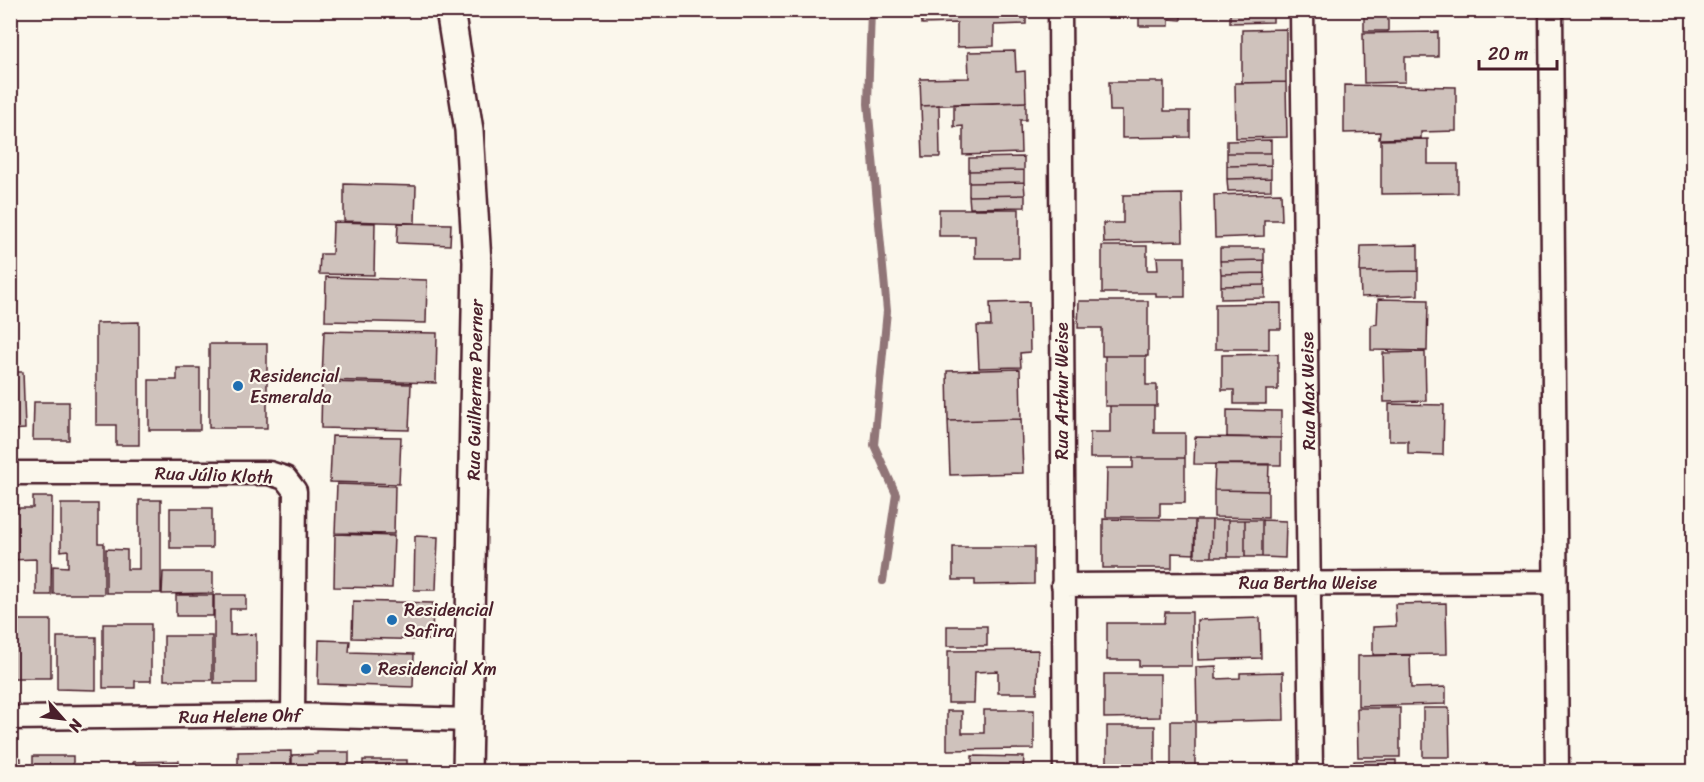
<svg xmlns="http://www.w3.org/2000/svg" width="1704" height="782" font-family="Sriracha,sans-serif">
  <style>
    .lines { fill: none; stroke-linecap: round; stroke-linejoin: round }
    .stream { stroke: #907477; stroke-width: 8 }
    .building { fill: #cfc2bc; stroke: #4a1f2b; stroke-width: 1.5 }
    .minor-casing { stroke: #4a1f2b; stroke-width: 27 }
    .tertiary-casing { stroke: #4a1f2b; stroke-width: 32 }
    .minor { stroke: #fbf7ec; stroke-width: 22 }
    .tertiary { stroke: #fbf7ec; stroke-width: 27 }
    .poi-dot { fill: #1f6fb2; stroke: #fbf7ec; stroke-width: 2 }
    .labels { text-anchor: middle; stroke-width: 4.5; stroke-linejoin: round; paint-order: stroke }
    .poi-label { font-size: 18px; fill: #4a1f2b; stroke: #fbf7ec; text-anchor: start }
    .street-label { font-size: 18px; fill: #4a1f2b; stroke: #fbf7ec }
  </style>
  <rect width="100%" height="100%" fill="#fbf7ec"/>
  <filter id="ink" filterUnits="userSpaceOnUse"><feTurbulence type="fractalNoise" baseFrequency=".0167" numOctaves="2"/><feDisplacementMap in="SourceGraphic" scale="12" xChannelSelector="R" yChannelSelector="G"/><feConvolveMatrix kernelMatrix="1 2 1 2 8 2 1 2 1" color-interpolation-filters="sRGB"/></filter>
  <g filter="url(#ink)">
    <g class="lines">
      <path class="stream" d="M871,10l-3,94 19,207 -13,134 22,49 -13,87"/>
    </g>
    <path class="building" d="M921,10h105v14l-32,1v21l-37,1v-24l-35,1z
      M1139,10h42v10l-12,-1v7h-30z
      M1230,10h43v12l-43,1z
      M1364,10h24v21h-24z
      M1286,29v53l-44,1v-53z
      M1438,32v25h-33v25l-41,1 -1,-50z
      M1015,51l1,21 9,-1 1,31 -105,4 -1,-27 49,-1 -1,-26z
      M1109,82h55v29h26v26l-68,1v-27h-12z
      M1286,82l1,55 -51,1 -1,-55z
      M1344,85l112,2v44l-35,1v6l-42,1 1,-7 -36,1z
      M1026,102v18h-6l1,33 -58,2v-29l-9,1v-23z
      M939,105l1,52h-17l-2,-51z
      M1428,139v25h30v29l-77,1v-54z
      M1271,140v13h-44v-12z
      M1227,153h44v12l-44,1z
      M1024,157v13l-55,1v-13z
      M1271,165v13l-44,1v-13z
      M1024,170v12l-55,1v-12z
      M1271,178v12l-43,1 -1,-12z
      M1024,182l1,13 -56,1v-13z
      M344,184l72,2 -1,37 -71,-2z
      M1281,193l1,27h-18v16l-49,2 -1,-43z
      M1182,194l1,47 -79,2 -1,-20h20v-28z
      M1025,195v12l-55,1 -1,-12z
      M939,209h80v49h-44v-22h-36z
      M333,222l42,1 -1,52 -55,-1 1,-20h12z
      M398,223l53,1 -1,21 -53,-2z
      M1418,245v26l-58,1 1,-26z
      M1102,246h45v24h11l-1,-13h28v40h-29v-4h-54z
      M1220,248h44v12l-44,1z
      M1264,260v13l-43,1 -1,-13z
      M1418,271v24l-57,2 -1,-25z
      M1264,273l1,12 -44,1v-12z
      M326,277l101,3 -1,43 -101,-2z
      M1265,285v13l-44,1v-13z
      M1378,299l50,1 -1,51 -56,-1v-25l6,-1z
      M1079,301h69v55h-46v-28h-24z
      M1029,302l1,50 -10,1 1,14 -42,1 -2,-42h14l-1,-23z
      M1281,303v26h-12v20h-54v-45z
      M139,322v123h-23v-20h-20v-102z
      M324,331l113,2 -1,50 -114,-3z
      M209,344h58v84h-58z
      M1425,352l1,49 -42,1 -1,-49z
      M1278,354v36h-12v14h-32v-14h-12v-35z
      M1105,356h41v29h11v21h-52z
      M177,368h23v62h-51v-50h28z
      M1020,369l1,50 -73,2 -1,-50z
      M10,372h13l2,57 -15,1z
      M322,382l89,2 -2,46 -88,-2z
      M34,402h35v38h-36z
      M1389,404l55,1 -1,50 -35,-1v-13h-19z
      M1110,406h44v27h31v25h-95v-26h20z
      M1227,410l54,1v27l-54,-1z
      M1021,419l2,54 -73,2 -2,-54z
      M332,436l69,1 -2,47 -69,-2z
      M1195,437l86,1v27l-87,-1z
      M1133,458h52v45h-25v14h-54l1,-49h26z
      M1215,464h54l-1,27 -54,-1z
      M337,484l58,2 -1,48 -59,-1z
      M1214,490l54,1v27l-54,-1z
      M33,497h19l-1,98h-15v-36l-26,1v-52h23z
      M139,500h22v93h-55v-44l21,1v19h12z
      M61,504h37v39h6v51h-51v-28l15,1v-17l-7,1z
      M170,508h42v40h-42z
      M1103,519l92,1v34l-23,-1v15h-69z
      M1195,520h17l-1,37h-17z
      M1212,520h16v37h-17z
      M1228,520h17v37h-17z
      M1245,520h17v37h-17z
      M1262,520l24,1 -1,37 -23,-1z
      M335,534l59,2 -2,52 -58,-1z
      M415,536l23,1 -2,53h-22z
      M953,547h81v37l-59,1v-5h-22z
      M163,572h50v21l-51,1z
      M176,595h37v21h-37z
      M214,595h32v14h-16v26l26,-1v49h-42z
      M353,601l80,2 -1,37 -80,-2z
      M1446,603l1,51 -74,1v-28l23,-1 -1,-22z
      M1165,612h27v54h-53v-6h-32v-37h57z
      M1260,618l1,40 -63,2 -1,-40z
      M10,620h41v58h-41z
      M103,624h48v57h-16v7h-32z
      M947,626h40v20h-40z
      M164,636h48v44h-48z
      M57,637h39v53l-39,-1z
      M319,640l31,1 -1,11 65,2 -1,33 -95,-3z
      M1038,650l-1,43h-39v-22l-23,1 -1,31h-26v-52z
      M1410,655l1,33 35,-1v17l-88,2v-50z
      M1216,666v13l24,-1v-5l43,-1 1,48 -87,2 -1,-55z
      M1104,674h56v43l-56,1z
      M1357,708h43v49h-42z
      M1423,708h26l1,49h-27z
      M984,710h50v39l-87,1v-39h15v22h22z
      M1171,721h24v51h-24z
      M1107,726h48v42h-48z
      M291,751v21h-53v-20z
      M317,752h32v20h-57v-17l25,-1z
      M33,756h40v16h-40z
      M972,756l52,1 -1,13 21,2h-72z
      M10,758h11v14h-11z
      M363,760h44v12h-44z
      M1396,760v12h-42v-11z
      M179,761v11h-45l-1,-10z
      M182,766h45v6h-45z"/>
    <g class="lines">
      <g class="minor-casing">
        <path id="minor" d="M1060,10l5,762
          M1302,10l9,762
          M1551,10l6,762
          M10,473h259l16,5 10,13 -2,224
          M1063,585l491,-3
          M10,718l283,-3 177,5"/>
      </g>
      <g class="tertiary-casing">
        <path id="tertiary" d="M450,10l19,120 8,132 -10,510"/>
      </g>
      <use href="#minor" class="minor"/>
      <use href="#tertiary" class="tertiary"/>
    </g>
  </g>
  <g class="poi-dot">
    <circle cx="238" cy="386" r="6"/>
    <circle cx="392" cy="620" r="6"/>
    <circle cx="366" cy="669" r="6"/>
  </g>
  <g class="labels">
    <g class="poi-label">
      <text x="250" y="382">Residencial<tspan x="250" dy="21">Esmeralda</tspan></text>
      <text x="404" y="616">Residencial<tspan x="404" dy="21">Safira</tspan></text>
      <text x="378" y="675">Residencial Xm</text>
    </g>
    <g class="street-label">
      <text transform="translate(475 390) rotate(-89)" y="6">Rua Guilherme Poerner</text>
      <text transform="translate(1062 391) rotate(-90)" y="6">Rua Arthur Weise</text>
      <text transform="translate(1308 391) rotate(-91)" y="6">Rua Max Weise</text>
      <text transform="translate(214 475) rotate(2)" y="6">Rua Júlio Kloth</text>
      <text x="1308" y="589">Rua Bertha Weise</text>
      <text transform="translate(240 716) rotate(-1)" y="6">Rua Helene Ohf</text>
    </g>
  </g>
  <rect width="1704" height="782" fill="none" stroke="#fbf7ec" stroke-width="36"/>
  <rect x="18" y="18" width="1668" height="746" fill="none" stroke="#4a1f2b" stroke-width="2" filter="url(#ink)"/>
  <g transform="translate(63 719) rotate(118)" stroke="#fbf7ec" stroke-width="4.5" paint-order="stroke">
  <path d="M0-4.5L10 22L0 15L-10 22Z" fill="#4a1f2b"/>
  <text y="-9" font-size="16" font-weight="bold" text-anchor="middle" fill="#4a1f2b">N</text>
  </g>
  <path d="M1479 60v9h78v-9" fill="none" stroke="#4a1f2b" stroke-width="3"/>
  <text x="1488" y="60" font-size="18" fill="#4a1f2b" stroke="#fbf7ec" stroke-width="4.5" paint-order="stroke">20 m</text>
</svg>
